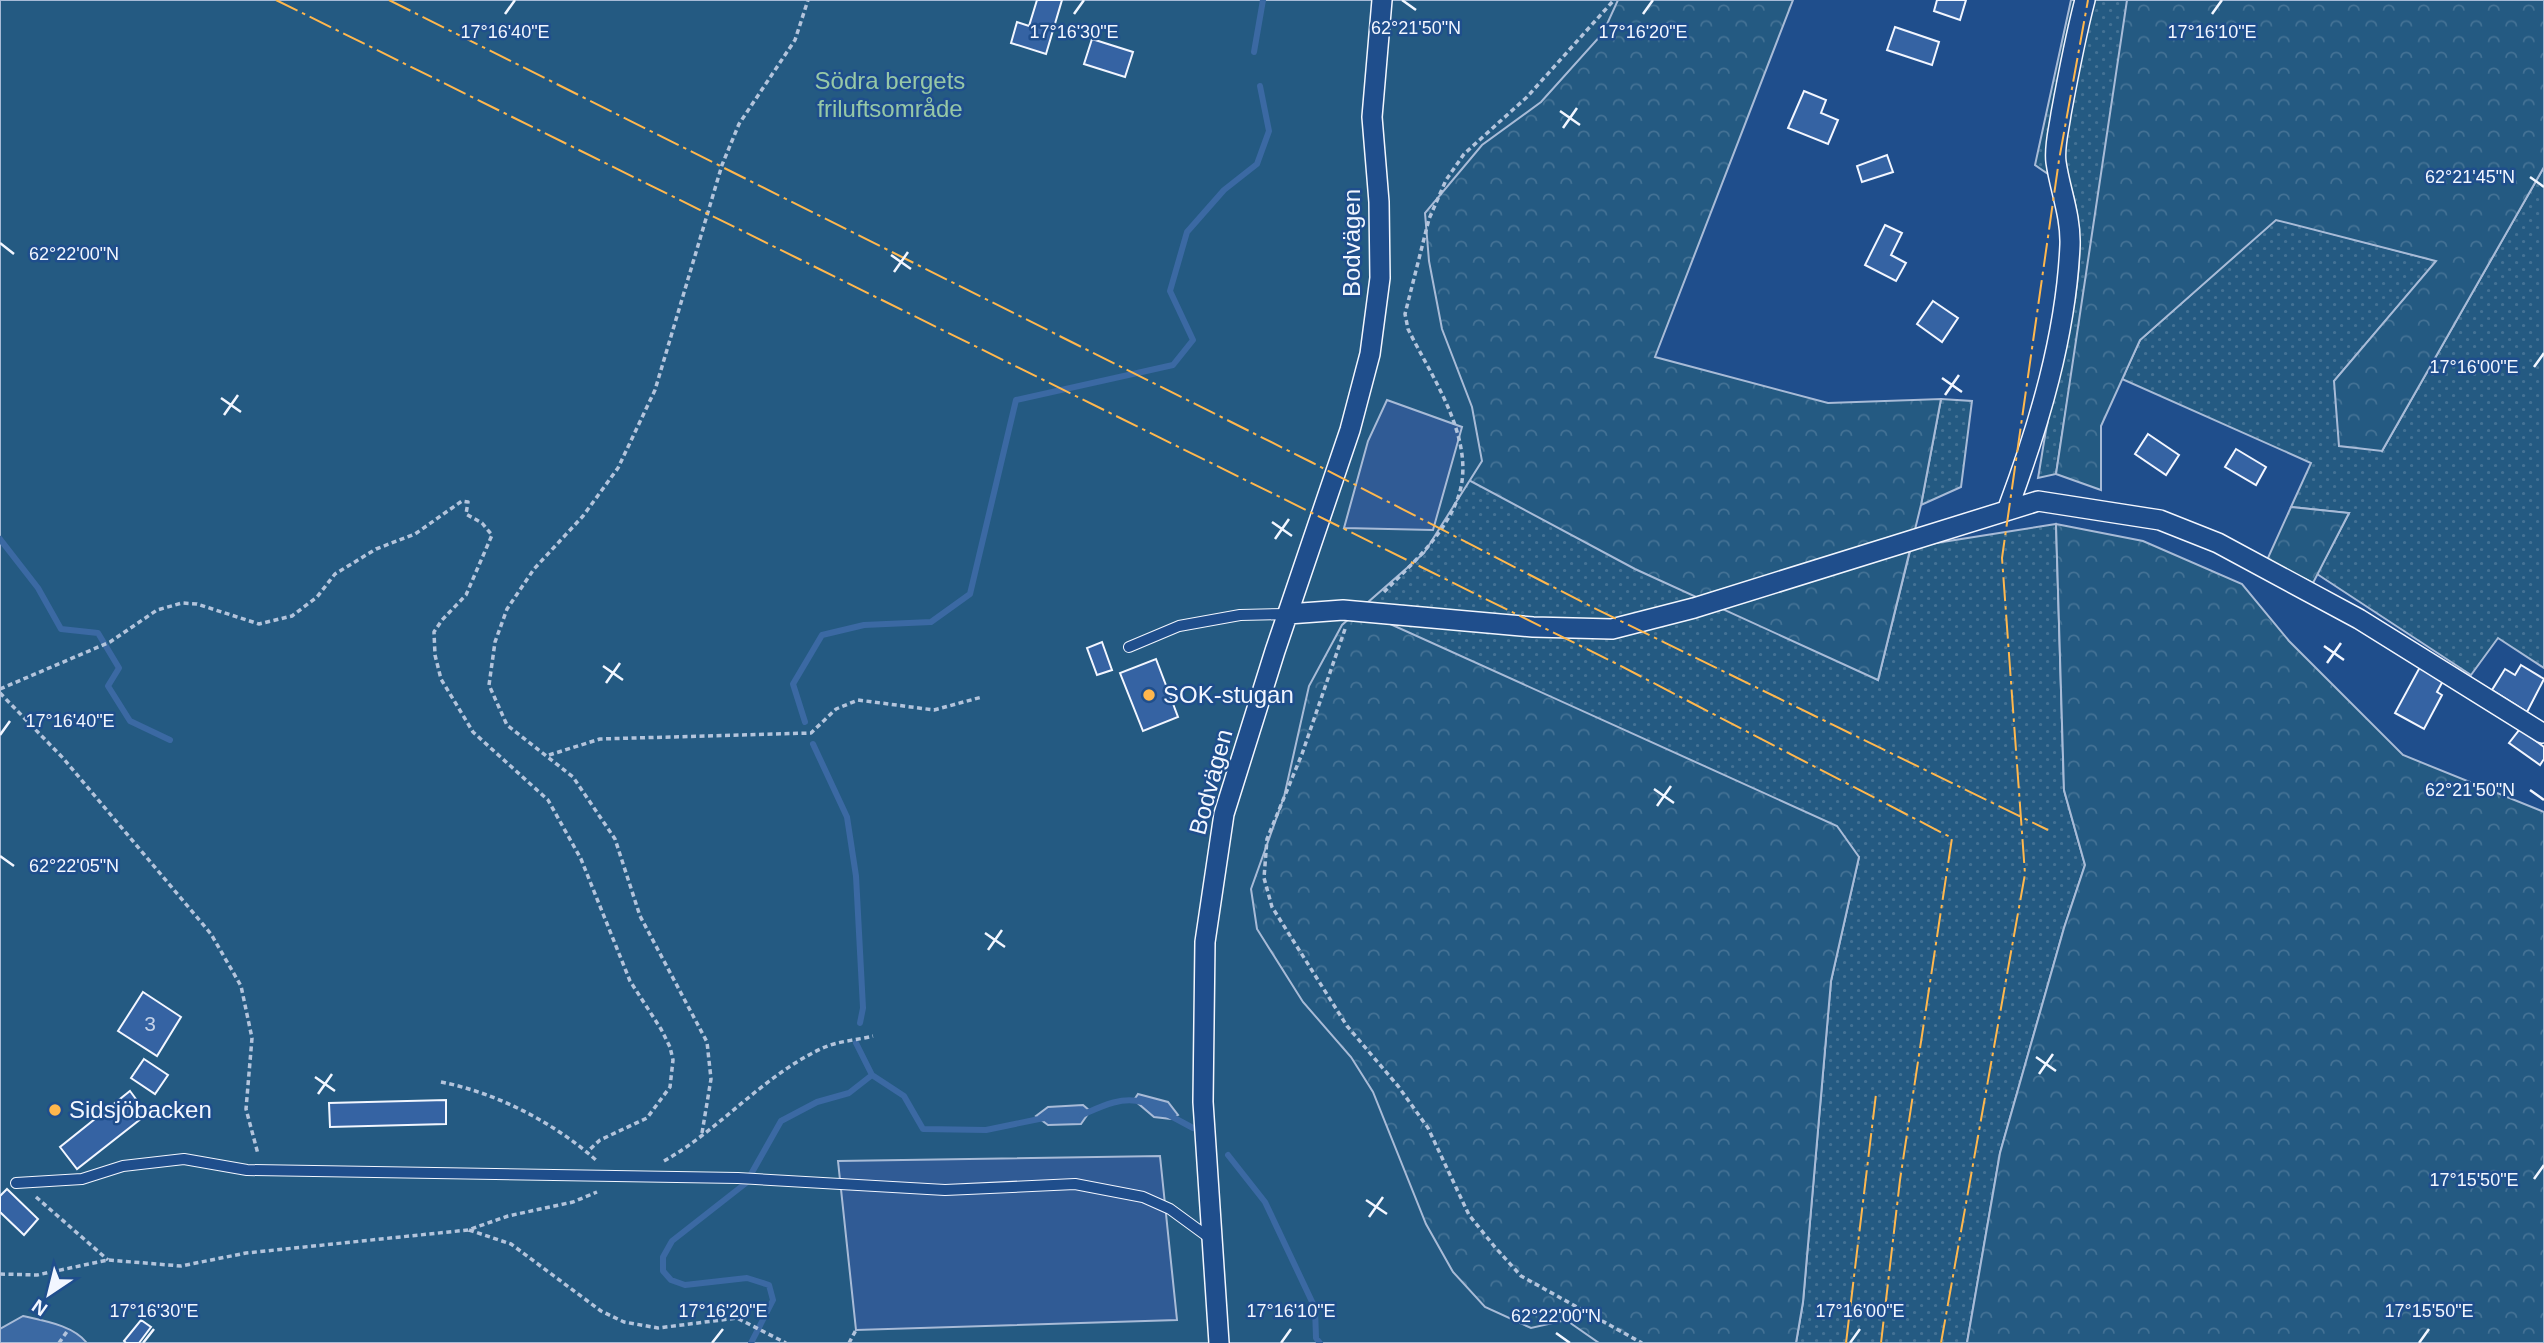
<svg xmlns="http://www.w3.org/2000/svg" width="2544" height="1343" font-family="Helvetica,sans-serif">
  <style>
    .grass { fill: url(#grass-dots); stroke: #a8bbd7; stroke-width: 2 }
    .forest { fill: url(#forest-crowns); stroke: #a8bbd7; stroke-width: 2 }
    .park { fill: #245a82; stroke: #a8bbd7; stroke-width: 2 }
    .parking { fill: #305b95; stroke: #a8bbd7; stroke-width: 2 }
    .water { fill: #3b69a3; stroke: #a8bbd7; stroke-width: 2 }
    .lines { fill: none; stroke-linecap: round; stroke-linejoin: round }
    .stream { stroke: #3b69a3; stroke-width: 6 }
    .building { fill: #3563a3; stroke: #f2f6ff; stroke-width: 2 }
    .lane-casing { stroke: #f2f6ff; stroke-width: 12 }
    .street-casing { stroke: #f2f6ff; stroke-width: 22 }
    .path { stroke: #b3c4dc; stroke-width: 3.5; stroke-dasharray: 5 3.5; stroke-linecap: butt }
    .lane { stroke: #1f4e8c; stroke-width: 10 }
    .street { stroke: #1f4e8c; stroke-width: 19 }
    .power { stroke: #ffb74d; stroke-width: 2; stroke-dasharray: 24 5 3.5 5; stroke-linecap: butt }
    .ticks { fill: none; stroke: #f2f6ff; stroke-width: 2.5 }
    .poi-dot { fill: #ffb74d; stroke: #1f4e8c; stroke-width: 2.5 }
    .labels { text-anchor: middle; stroke-width: 5; stroke-linejoin: round; paint-order: stroke }
    .number-label { font-size: 21px; fill: #c3d1e8 }
    .park-label { font-size: 24px; fill: #97c8a6; stroke: #1f4e8c }
    .street-label { font-size: 24px; fill: #f2f6ff; stroke: #1f4e8c }
    .poi-label { font-size: 24px; fill: #f2f6ff; stroke: #1f4e8c; text-anchor: start }
    .ticks-label { font-size: 18px; text-anchor: middle; fill: #f2f6ff; stroke: #1f4e8c; stroke-width: 5; stroke-linejoin: round; paint-order: stroke }
  </style>
  <defs>
    <pattern id="grass-dots" width="8" height="8" patternUnits="userSpaceOnUse" patternTransform="scale(1.75)"><rect width="8" height="8" fill="#245a82"/><path d="M2 2h.1M6 6h.1" fill="none" stroke="#447295" stroke-width="1.8" stroke-linecap="round"/></pattern>
    <pattern id="forest-crowns" width="20" height="18" patternUnits="userSpaceOnUse" patternTransform="scale(1.75)"><rect width="20" height="18" fill="#245a82"/><path d="M2 6a3 3 0 1 1 6 0M12 15a3 3 0 1 1 6 0" fill="none" stroke="#447295"/></pattern>
  </defs>
  <rect width="100%" height="100%" fill="#1f4e8c"/>
  <path class="grass" d="M2071,0h59l-74,474 -18,4c4,-22 7,-46 12,-68 17,-78 47,-159 16,-237l-18,1 -13,-9z
    M2544,167v501l-46,-30 -27,37 -154,-101 32,-61 -58,-6 20,-44 -189,-84 18,-39 136,-121 161,42 -103,120 48,70z
    M1941,399l31,2 -11,86 -40,18z
    M1462,427l416,253 33,-133 145,-23 8,266 21,75 -21,63 -64,225 -33,190h-171l7,-41 28,-321 28,-124 -521,-238z"/>
  <path class="forest" d="M1395,0h398l-138,357 173,46 113,-4 -20,106 -43,175 -243,-111 -172,-92 -65,-227z
    M2127,0h417v167l-162,284 -43,-5 -5,-65 102,-120 -160,-41 -136,120 -39,86v64l-45,-16z
    M2291,507l58,6 -36,70 -46,-23z
    M2056,524l87,17 99,43 47,57 114,114 141,57v531h-577l33,-190 64,-225 21,-63 -21,-75z
    M1338,619l50,4 449,203 22,31 -28,124 -28,321 -7,41h-506l-66,-481z"/>
  <path class="park" d="M0,0h1618l-15,33 -62,69 -59,43 -57,68 4,48 13,68 30,78 10,54 -58,92 -82,72 -33,61 -25,111 -33,92 6,40 46,73 48,55 22,35 53,132 27,48 32,35 46,21 35,-8 33,23h-1599z"/>
  <path class="parking" d="M1387,400l75,27 -29,103 -89,-2 24,-87z
    M1160,1156l17,164 -321,10 -18,-169z"/>
  <path class="water" d="M1138,1094l30,8 10,13 -7,4 -17,-2 -20,-17z
    M1083,1105l7,6 -9,13 -33,1 -12,-9 12,-9z
    M23,1316c21,5 50,9 64,27h-87v-14z"/>
  <g class="lines">
    <path class="stream" d="M1254,52l9,-52
      M0,539l38,49 23,41 37,4 21,35 -11,18 22,35 40,19
      M805,722l-12,-38 29,-49 42,-10 67,-3 39,-28 46,-194 157,-35 20,-25 -23,-49 17,-59 37,-42 33,-26 12,-33 -9,-45
      M813,744l34,73 9,59 7,132 -3,15
      M856,1043l16,32
      M1167,1114l26,14
      M1082,1115c18,-8 39,-19 60,-13
      M1228,1155l37,47 50,106 1,30 4,5
      M751,1343l22,-43 -4,-15 -22,-7 -62,7 -14,-5 -8,-9v-14l9,-16 74,-58 35,-62 36,-19 32,-9 23,-18 32,21 19,33 63,1 58,-12"/>
  </g>
  <path class="building" d="M1037,0h25l-16,54 -35,-11 6,-21 12,4z
    M1937,0h29l-6,20 -26,-9z
    M1895,27l44,15 -7,23 -45,-15z
    M1092,39l41,13 -8,25 -41,-13z
    M1804,91l22,9 -5,13 17,7 -10,24 -40,-16z
    M1887,155l6,17 -31,10 -5,-16z
    M1885,225l17,8 -11,22 15,8 -10,18 -31,-16z
    M1933,301l25,17 -16,24 -25,-18z
    M2148,434l31,21 -13,20 -31,-21z
    M2236,449l30,18 -10,18 -31,-18z
    M1102,642l10,28 -15,5 -10,-27z
    M1156,659l22,58 -35,14 -23,-58z
    M2521,665l23,14 -17,33 -35,-22 13,-21 10,6z
    M2420,667l24,12 -7,13 5,3 -18,34 -29,-16z
    M2520,729l24,18v12l-4,6 -31,-22z
    M143,992l38,25 -24,39 -39,-25z
    M144,1059l24,16 -13,19 -24,-16z
    M130,1091l17,23 -70,55 -17,-22z
    M446,1100v24l-116,3 -1,-24z
    M7,1189l31,30 -14,16 -24,-23v-16z
    M141,1320l10,7 -12,16h-13l-2,-2z"/>
  <g class="lines">
    <g class="lane-casing">
      <path id="lane" d="M1129,647l50,-21 61,-11 48,-1
        M16,1183l66,-4 41,-13 61,-7 63,11 491,8 207,12 130,-6 68,13 27,12 41,30"/>
    </g>
    <g class="street-casing">
      <path id="street" d="M2008,508c31,-83 58,-173 62,-263 1,-29 -10,-55 -14,-83 -2,-16 3,-33 5,-48 7,-38 14,-76 24,-114
        M1288,614l55,-4 190,17 79,2 82,-21 344,-107 122,19 58,23 141,76 183,114
        M1219,1343l-16,-241 2,-160 19,-128 51,-163 75,-221 20,-76 10,-76 -1,-76 -7,-85 10,-117"/>
    </g>
    <path class="path" d="M1384,592c26,-26 56,-53 71,-87 27,-58 -22,-125 -47,-176l-3,-15 24,-95 17,-39 18,-26 63,-57 87,-97
      M1345,629l-43,125 -35,85 -3,39 8,29 75,119 51,60 30,42 41,87 25,31 27,30 121,67
      M0,689l110,-47 47,-32 25,-7 15,1 62,20 33,-8 25,-19 18,-23 41,-25 39,-15 47,-33 6,1 -2,12 16,9 10,12 -26,60 -24,25 -8,12 1,23 6,24 32,53 75,68 33,59 49,122 31,48 9,18 3,13 -3,27 -23,31 -47,22 -13,12
      M0,693l63,65 148,176 30,52 11,52 -6,71 12,45
      M549,755l51,-16 211,-6 25,-24 22,-9 76,10 48,-13
      M441,1082c56,11 114,41 156,79
      M702,1133l9,-54 -4,-37 -67,-126 -25,-77 -42,-62 -66,-52 -18,-40 6,-43 12,-33 27,-40 49,-53 35,-48 37,-78 67,-225 17,-41 56,-84 13,-40
      M664,1161c57,-32 100,-87 161,-114 14,-6 33,-7 48,-11
      M36,1197l72,63
      M469,1230l42,14 90,67 23,11 34,6 79,-10 49,25
      M0,1274l37,1 71,-15 73,6 65,-13 222,-23 40,-14 65,-14 24,-10
      M59,1343l9,-13
      M849,1343l7,-13"/>
    <use href="#lane" class="lane"/>
    <use href="#street" class="street"/>
    <path class="power" d="M276,0l1339,663 337,175 -52,342 -19,163
      M389,0l922,462 283,146 454,222
      M1846,1343l30,-249
      M1941,1343l84,-469 -23,-316 57,-398 29,-160"/>
  </g>
  <path class="ticks" d="M1402,0l14,10M505,14l10,-14M1074,14l10,-14M1643,14l10,-14M2212,14l10,-14M1560,111l20,14M1563,128l14,-20M2530,177l14,10M0,243l14,11M891,255l20,14M894,272l14,-20M2534,367l10,-14M1942,378l20,14M1945,395l14,-20M221,398l20,14M224,415l14,-20M1272,522l20,14M1275,539l14,-20M2324,646l20,14M2327,663l14,-20M603,666l20,14M606,683l14,-20M0,735l10,-14M1654,789l20,14M2530,790l14,10M1657,806l14,-20M0,856l14,10M985,933l20,14M988,950l14,-20M2036,1057l20,14M2039,1074l14,-20M315,1077l20,14M318,1094l14,-20M2534,1179l10,-14M1366,1200l21,14M1369,1217l14,-20M1556,1333l14,10M143,1343l11,-14M712,1343l11,-14M1281,1343l10,-14M1850,1343l10,-14M2419,1343l10,-14"/>
  <g class="poi-dot">
    <circle cx="1149" cy="695" r="7"/>
    <circle cx="55" cy="1110" r="7"/>
  </g>
  <g class="labels">
    <g class="number-label">
      <text x="150" y="1031">3</text>
    </g>
    <g class="park-label">
      <text x="890" y="89">Södra bergets<tspan x="890" dy="28">friluftsområde</tspan></text>
    </g>
    <g class="street-label">
      <text transform="translate(1352 243) rotate(-90)" y="8">Bodvägen</text>
      <text transform="translate(1211 782) rotate(-75)" y="8">Bodvägen</text>
    </g>
    <g class="poi-label">
      <text x="1163" y="703">SOK-stugan</text>
      <text x="69" y="1118">Sidsjöbacken</text>
    </g>
  </g>
  <g class="ticks-label">
    <text x="1416" y="34">62°21'50"N</text>
    <text x="505" y="38">17°16'40"E</text>
    <text x="1074" y="38">17°16'30"E</text>
    <text x="1643" y="38">17°16'20"E</text>
    <text x="2212" y="38">17°16'10"E</text>
    <text x="2470" y="183">62°21'45"N</text>
    <text x="74" y="260">62°22'00"N</text>
    <text x="2474" y="373">17°16'00"E</text>
    <text x="70" y="727">17°16'40"E</text>
    <text x="2470" y="796">62°21'50"N</text>
    <text x="74" y="872">62°22'05"N</text>
    <text x="2474" y="1186">17°15'50"E</text>
    <text x="154" y="1317">17°16'30"E</text>
    <text x="723" y="1317">17°16'20"E</text>
    <text x="1291" y="1317">17°16'10"E</text>
    <text x="1860" y="1317">17°16'00"E</text>
    <text x="2429" y="1317">17°15'50"E</text>
    <text x="1556" y="1322">62°22'00"N</text>
  </g>
  <g transform="translate(49 1294) rotate(215)" stroke="#1f4e8c" stroke-width="5" paint-order="stroke">
  <path d="M0-5L12 26L0 18L-12 26Z" fill="#f2f6ff"/>
  <text y="-10" font-size="19" font-weight="bold" text-anchor="middle" fill="#f2f6ff">N</text>
  </g>
</svg>
